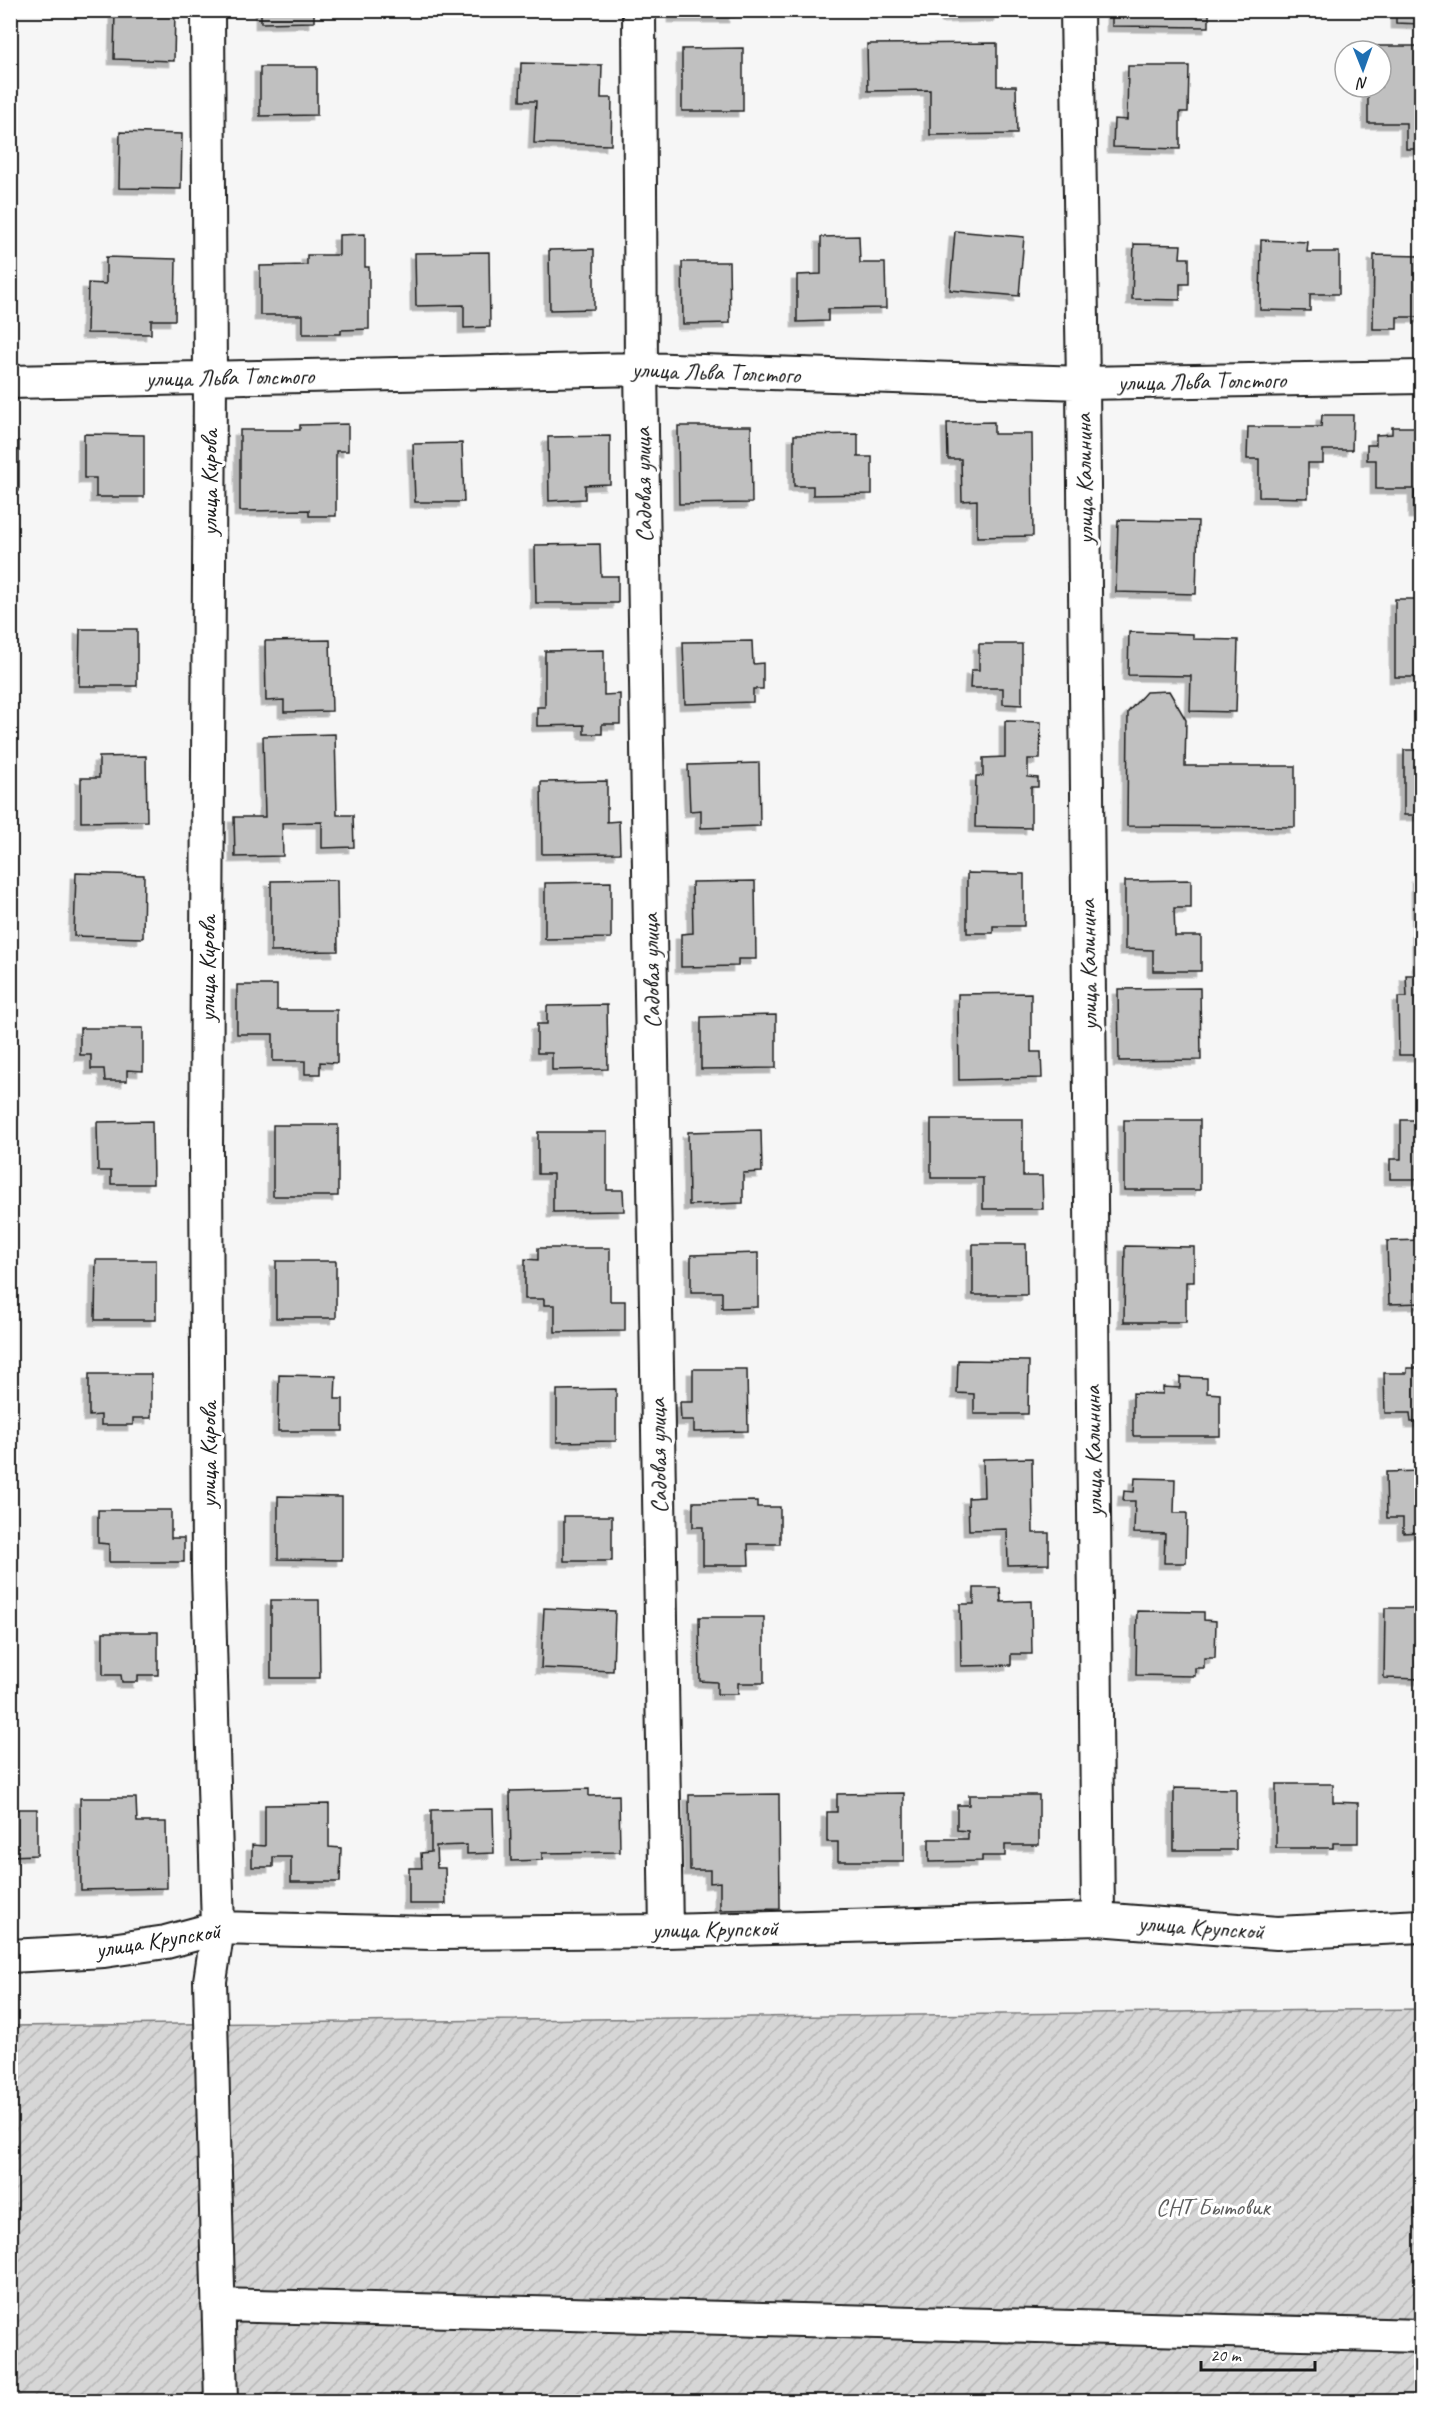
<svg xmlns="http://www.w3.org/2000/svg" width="1432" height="2412" font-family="Caveat,sans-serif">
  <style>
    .garden { fill: url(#garden-furrows); stroke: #797979; stroke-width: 1.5 }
    .building { fill: #c0c0c0; stroke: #1c1c1c; stroke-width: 1.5; filter: url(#shadow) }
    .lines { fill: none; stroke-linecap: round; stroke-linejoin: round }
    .street-casing { stroke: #1c1c1c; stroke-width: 36 }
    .street { stroke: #fff; stroke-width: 32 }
    .labels { text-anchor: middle; stroke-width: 6; stroke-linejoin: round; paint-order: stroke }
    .street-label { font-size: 24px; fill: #1c1c1c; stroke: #fff }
    .park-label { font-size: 24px; fill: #5d5d5d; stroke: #fff }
  </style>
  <defs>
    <pattern id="garden-furrows" width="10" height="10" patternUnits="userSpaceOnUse" patternTransform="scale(1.5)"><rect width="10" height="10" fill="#d6d6d6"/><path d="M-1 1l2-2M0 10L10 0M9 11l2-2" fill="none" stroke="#b7b7b7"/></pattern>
    <filter id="shadow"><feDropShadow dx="-5.5" dy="5.5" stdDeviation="0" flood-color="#0004"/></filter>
  </defs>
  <rect width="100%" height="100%" fill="#f6f6f6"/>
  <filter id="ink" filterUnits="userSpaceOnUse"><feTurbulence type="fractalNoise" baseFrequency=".0167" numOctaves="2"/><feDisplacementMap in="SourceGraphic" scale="12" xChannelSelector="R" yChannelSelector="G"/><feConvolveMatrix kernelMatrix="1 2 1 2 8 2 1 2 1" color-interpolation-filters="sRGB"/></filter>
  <g filter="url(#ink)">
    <path class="garden" d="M1421,2009v392h-1410l-1,-375z"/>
    <path class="building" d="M115,10h60l-1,51 -60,-2z
      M261,10h53v12l-53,1z
      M673,10h61v7h-61z
      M947,10h52v6l-52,1z
      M1112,10h97v17l-97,-1z
      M1396,10h26v14l-26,-1z
      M997,43v43h19l1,48 -87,1v-45l-62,1 -1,-47z
      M1367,46h55v103h-16v-26h-38v-36h13v-36h-14z
      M743,48v63h-61v-62z
      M521,63l81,2 -1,33h11l-1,47 -77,-2 2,-42h-16z
      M1128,66h61l-1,46h-8v37l-67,-2 1,-28 13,1z
      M260,67h57v48l-57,1z
      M120,132l62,2 -1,55 -62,-1z
      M955,231l69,6 -5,59 -69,-6z
      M365,234v33h4v62l-28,1v4h-38v-19h-43v-49l47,-1v-10h32v-20z
      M859,236l1,27h25l1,45 -58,1v12l-31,1v-47l24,-1v-37z
      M1261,240l47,2 -1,10h32v42h-29v17l-50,-1z
      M1134,244l47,1 -1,13h9v26h-9v16l-48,-1z
      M594,249v60l-44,1 -1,-60z
      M489,252l1,75 -26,1v-23l-48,1 -1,-53z
      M1374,255l48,1v61h-25v12h-24z
      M106,257l70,2 -1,61h-24v14l-64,-1 1,-50 18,1z
      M682,262h47l1,61 -47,1z
      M1322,415h31l-1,35h-29v13h-15v35l-49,-1v-38h-12l1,-32h73z
      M994,422v12h38l1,102 -56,1v-37l-15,1 -1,-42h-13l-1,-36z
      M348,424v27h-12v65h-27v-6l-69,1v-81h60v-5z
      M678,426h73l1,77 -73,1z
      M1392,427h24v9h6v77h-8v-24h-38v-29h-9v-15h9v-10l16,-1z
      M84,434l60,1v62h-48v-19h-12z
      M858,434v23h14v37l-59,1v-9h-19v-51z
      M610,436v48l-25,1v14l-36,2 -1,-64z
      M10,441h9v50h-9z
      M462,443l2,59h-49l-2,-58z
      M1118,520l80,1 -2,73 -80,-2z
      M600,544l1,32h17v27h-82l-1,-58z
      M1395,599h27v78h-27z
      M80,629h57v57h-58z
      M1129,632l64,2v5l45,1 -2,72 -46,-1 1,-35 -63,-1z
      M330,640l2,71 -48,1v-12l-18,1 -1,-60z
      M752,641l1,23 10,-1v26h-10v13l-68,2 -2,-62z
      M979,644h43v61l-19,-1v-16h-33l1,-18h8z
      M604,650v45l16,-1v30h-18v10h-18v-9l-47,1v-19h8v-56z
      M1169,691l17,29 -1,46h110v61l-168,-1 1,-114 18,-20z
      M1005,721l36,1 -1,37h-12v18l10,1v9h-7v41l-56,-1 1,-51h7v-18l22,-1z
      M335,734l2,81h16l1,32 -32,1v-26l-40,1 1,33 -48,1 -1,-40h31l-2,-81z
      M1404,750h18v65h-18z
      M146,756l1,65 -66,1v-44h18v-21z
      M759,763l1,63 -59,2v-18l-11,1 -2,-46z
      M607,781v41l12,-1 1,32 -78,1 -1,-72z
      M76,873l68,2 -1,63 -69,-2z
      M967,873l57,1v52h-31v7h-26z
      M1417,877h5v90h-4z
      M337,880l1,71 -67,1v-71z
      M1191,880v28h-17l1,28h26v35h-48v-21l-28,-1v-68z
      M755,881l1,78h-18v7l-57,1v-33l12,-1 -1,-51z
      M611,882v56l-66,1v-56z
      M1406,975h16v80h-23l-1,-58h9z
      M237,985h40v25h60v53l-17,-1v12h-15v-13h-32v-27h-36z
      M1200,988l1,72 -82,1 -1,-72z
      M1031,993v59h10l1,26 -83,2 -1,-86z
      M607,1005l1,64 -56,1v-17h-15v-29h10v-18z
      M776,1015v53l-75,1v-52z
      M80,1028h63v43l-16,-1v11h-22l-1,-12h-13v-14h-11z
      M931,1119h92v57h19l1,33h-60v-31h-52z
      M1124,1120h76v70h-76z
      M1401,1120h21v59h-32v-20h11z
      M152,1121l1,63h-42v-13h-13l-1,-49z
      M273,1125h65v71h-65z
      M761,1130l1,42 -19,1v30l-54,2 -1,-73z
      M538,1132h69v58h16l1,21 -71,1v-38h-15z
      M1422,1240v63l-33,1 -2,-63z
      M973,1244h53l1,51h-54z
      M1125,1246l69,1v35h-8v40h-62z
      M538,1248h72v53h15v30l-70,1v-27h-11v-6h-19v-40l13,1z
      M758,1253v54l-36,1v-16h-31v-37z
      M96,1260h60v60h-61z
      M276,1261h60v57h-60z
      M958,1360l71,1 -1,53h-54v-20l-17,-1z
      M1407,1368h15v54h-11l-1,-9h-25l-1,-40h23z
      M693,1369h54l1,62 -54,1v-12h-13l-1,-18h13z
      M89,1374h62v44h-18v7h-32v-10l-12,1z
      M279,1375l57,1 -1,23h8v32h-65z
      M1180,1377l27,1v15l13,1v42h-87v-43l30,1v-7l17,1z
      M616,1389v52l-59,1v-52z
      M1032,1458l1,75h16v31l-41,1 -1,-36 -38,1 -1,-32 16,-1 -1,-38z
      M1422,1471v61l-19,1v-15h-16l-1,-46z
      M1135,1478l40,1 -1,34h13l-1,50h-22l1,-29 -31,-1 1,-32h-12l1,-10 10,1z
      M278,1496l64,1v63l-64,-1z
      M757,1501v6h23v37h-32l1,21h-46v-38h-10v-25z
      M98,1510h73v28h13v24h-75v-18l-11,-1z
      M564,1516h48v45h-48z
      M974,1588h26l1,14 30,-1 1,53h-21v11l-50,1 -1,-62h14z
      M271,1600h48l1,78h-49z
      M544,1608l71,3 -2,60 -72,-3z
      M1385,1608h37v71l-38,-1z
      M1137,1611l67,1v8l12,1 -1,37h-11v10h-9v8l-59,-1z
      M699,1617h65v66h-26v11h-21v-12l-17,-1z
      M103,1632h55v43h-20v7h-16l-1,-7h-18z
      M1276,1784h57v18l25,1v40h-25v5h-57z
      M1174,1788l62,1v61h-62z
      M589,1789v7l30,-1 1,57 -78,1v7l-31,1 -1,-70z
      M904,1793v68h-66v-19h-11v-30h10v-18z
      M779,1794l1,115 -60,1v-28l-10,1v-13h-20l-1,-75z
      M969,1795h70v50h-34v11h-23v5l-53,1v-23h39v-8l-11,-1v-25h12z
      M80,1798h56l1,24h29l1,66 -86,2z
      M329,1804v43l12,1 -1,34h-49v-25h-18v10h-21v-22l13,1v-41z
      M10,1809h27v46l-27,1z
      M493,1809l1,44 -27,1v-9l-31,1 1,22h8l1,36h-37v-36h13l-1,-15 10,-1v-42z"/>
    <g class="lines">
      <g class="street-casing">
        <path id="street" d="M208,10l2,367 -4,775 2,419 10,357 -8,53 11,421
          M639,10l2,359 25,1562
          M1077,10l6,373 15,1536
          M10,382l631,-13 442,14 339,-6
          M10,1956l94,-5 62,-9 52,-14 215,5 233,-2 432,-12 179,14 145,-7
          M218,2305l1204,31"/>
      </g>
      <use href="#street" class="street"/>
    </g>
  </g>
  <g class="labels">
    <g class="street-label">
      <text transform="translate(716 372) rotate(2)" y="8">улица Льва Толстого</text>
      <text transform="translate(230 377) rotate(-1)" y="8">улица Льва Толстого</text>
      <text transform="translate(1202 381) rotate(-1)" y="8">улица Льва Толстого</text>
      <text transform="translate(1084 479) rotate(-91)" y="8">улица Калинина</text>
      <text transform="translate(209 483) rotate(-90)" y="8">улица Кирова</text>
      <text transform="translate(643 485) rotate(-91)" y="8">Садовая улица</text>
      <text transform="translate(1088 965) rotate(-91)" y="8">улица Калинина</text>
      <text transform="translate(207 969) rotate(-90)" y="8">улица Кирова</text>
      <text transform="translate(651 971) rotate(-91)" y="8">Садовая улица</text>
      <text transform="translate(1093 1451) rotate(-91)" y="8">улица Калинина</text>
      <text transform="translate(208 1455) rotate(-90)" y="8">улица Кирова</text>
      <text transform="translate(658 1456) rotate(-91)" y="8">Садовая улица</text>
      <text transform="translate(1201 1927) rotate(4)" y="8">улица Крупской</text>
      <text transform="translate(715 1929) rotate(-1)" y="8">улица Крупской</text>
      <text transform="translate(158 1940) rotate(-9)" y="8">улица Крупской</text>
    </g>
    <g class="park-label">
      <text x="1213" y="2215">СНТ Бытовик</text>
    </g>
  </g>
  <rect width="1432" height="2412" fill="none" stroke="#fff" stroke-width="36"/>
  <rect x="18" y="18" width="1396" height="2376" fill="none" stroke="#1c1c1c" stroke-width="2" filter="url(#ink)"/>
  <g transform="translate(1363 69) rotate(179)"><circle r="28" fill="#ffffff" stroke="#a4a4a4" stroke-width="1.5"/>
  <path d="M0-4.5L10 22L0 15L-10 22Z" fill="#1f6fb2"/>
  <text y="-9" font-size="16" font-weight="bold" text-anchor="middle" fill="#1c1c1c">N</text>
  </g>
  <path d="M1201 2361v9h114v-9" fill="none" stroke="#1c1c1c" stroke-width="3"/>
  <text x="1210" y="2361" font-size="18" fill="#1c1c1c" stroke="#ffffff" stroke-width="4.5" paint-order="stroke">20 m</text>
</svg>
